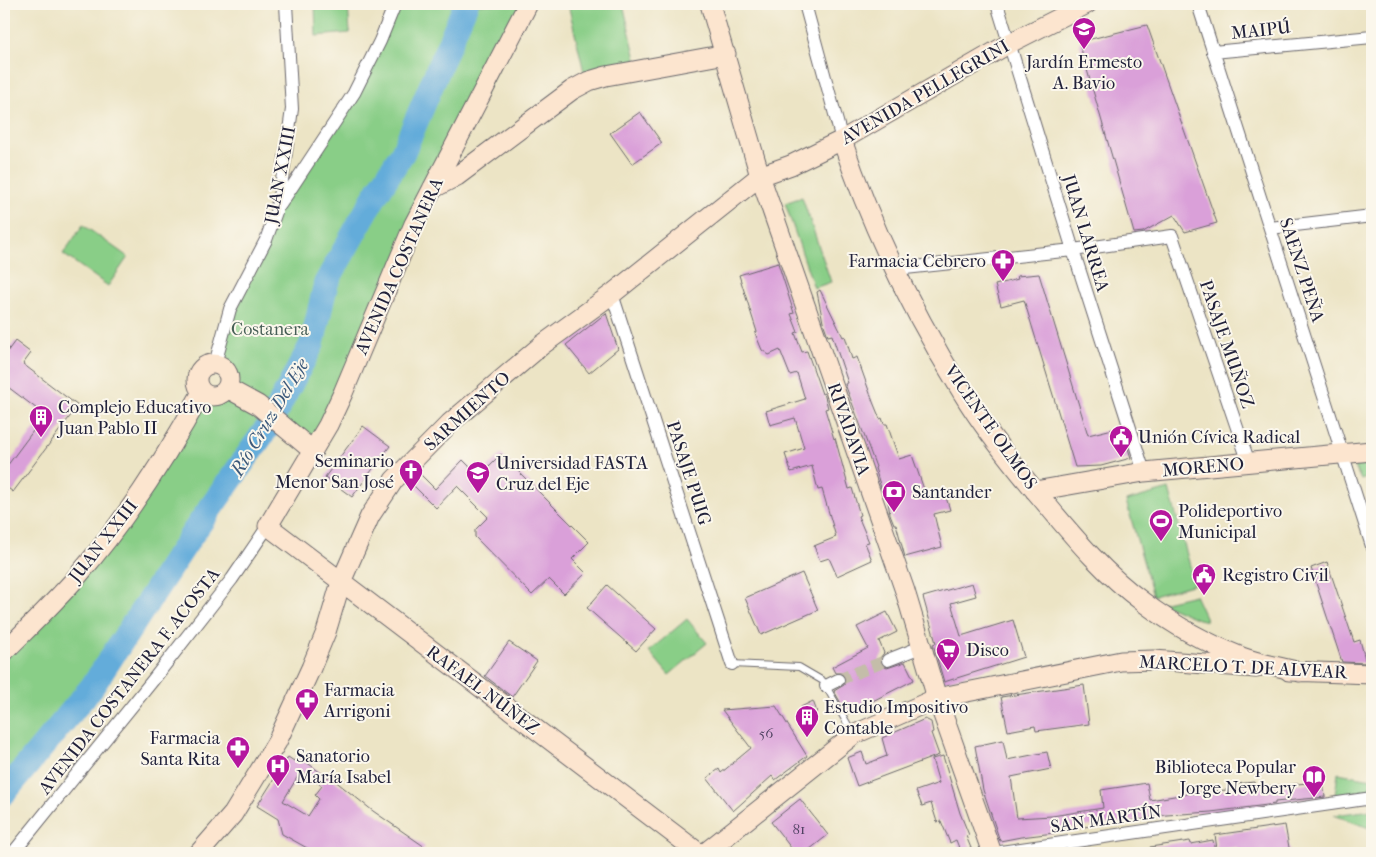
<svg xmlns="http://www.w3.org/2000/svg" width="1376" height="857" font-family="'IM FELL French Canon',serif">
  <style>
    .green { fill: #89ce87; stroke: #567861 }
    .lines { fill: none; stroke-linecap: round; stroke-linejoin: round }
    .river { stroke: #63acda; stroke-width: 25 }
    .building { fill: #daa0d9; fill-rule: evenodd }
    .street-tunnel { stroke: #c4bda9; stroke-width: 12; stroke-dasharray: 12 6; stroke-linecap: butt }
    .lane-casing { stroke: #69666b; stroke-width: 8 }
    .street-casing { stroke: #69666b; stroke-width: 14 }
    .secondary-casing { stroke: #69666b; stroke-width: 21 }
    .lane { stroke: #fff; stroke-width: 6 }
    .street { stroke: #fff; stroke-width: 12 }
    .secondary { stroke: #fce5cf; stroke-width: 19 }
    .labels { text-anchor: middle; stroke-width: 4; stroke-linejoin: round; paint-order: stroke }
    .number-label { font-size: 15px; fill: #504262 }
    .street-label { font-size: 18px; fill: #22223b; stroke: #fbf7ec }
    .poi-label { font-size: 18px; fill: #22223b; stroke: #fbf7ec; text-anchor: start }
    .park-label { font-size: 18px; fill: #465e56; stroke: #fbf7ec }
    .water-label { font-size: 19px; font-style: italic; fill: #3c597b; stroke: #fbf7ec }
  </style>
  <rect width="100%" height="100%" fill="#fbf7ec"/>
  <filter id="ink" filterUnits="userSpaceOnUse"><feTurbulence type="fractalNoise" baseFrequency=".02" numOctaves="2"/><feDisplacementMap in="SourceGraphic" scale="10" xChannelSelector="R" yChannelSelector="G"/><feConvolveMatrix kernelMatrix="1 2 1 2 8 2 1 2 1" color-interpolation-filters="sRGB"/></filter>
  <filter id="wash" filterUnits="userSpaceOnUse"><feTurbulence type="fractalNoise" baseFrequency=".0096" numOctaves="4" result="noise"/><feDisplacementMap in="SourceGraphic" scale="20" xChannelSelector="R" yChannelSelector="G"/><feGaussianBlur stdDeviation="1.12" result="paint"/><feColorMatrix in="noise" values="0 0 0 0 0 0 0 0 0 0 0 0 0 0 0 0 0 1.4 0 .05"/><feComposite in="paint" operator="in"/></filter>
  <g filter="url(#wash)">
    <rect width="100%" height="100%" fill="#ece4c5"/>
    <path class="green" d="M315,4h33l2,29 -34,3z
      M398,4h68l-21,50 23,-50h60l-215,447 -41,-34 -5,11 -74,105 -101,154 -88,106v-141l24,-25 180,-232c21,4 30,-25 7,-31l61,-152 78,-119z
      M568,4h55l14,59 -52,13z
      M802,197l29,85 -17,6 -29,-85z
      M83,225l45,32 -20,29 -45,-32z
      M1372,462v14l-11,4 -7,-15z
      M1169,489l26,95 -42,12 -27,-95z
      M1195,595l12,26 -9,-2 -37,-16z
      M687,619l20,24 -38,32 -20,-24z
      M1338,773l34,6v11l-37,5z
      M1372,810v19l-38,-14z"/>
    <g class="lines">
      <path class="river" d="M4,793l88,-106 101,-154 74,-105 45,-84 14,-61 46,-82 31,-49 63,-148"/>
    </g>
    <g id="blocks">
      <path class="building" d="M1147,25l70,198 -32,9 -11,-17 -31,17 -9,1 -55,-191z
        M640,112l22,31 -30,21 -22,-31z
        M778,263l16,50 -3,1 7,18 -3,1 7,19 5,-1 15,43 2,-1 4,15 -3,1 9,30 1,-1 14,51 3,-1 8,27 -2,1 11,26 -4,1 7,17 -35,16 -8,-18 -9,3 -6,-15 22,-9 -14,-48 -4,1 -6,-24 -21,6 -6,-18 19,-6 -9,-30 -25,7 -4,-14 39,-12 -8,-26 -7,2 -10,-25 -11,5 -7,-5 -7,-17 2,-1 -18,-57z
        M1039,274l49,161 33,-8 10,31 -30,8 -26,1 -51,-167 -23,6 -6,-21 23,-6 -1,-3z
        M820,290l23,47 2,-1 7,23 5,-2 16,45 7,17 2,-1 2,6h3l12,35 13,-4 14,40 18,-4 6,19 -16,4 8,33 -37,10 -9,-33h-2l-4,-10 -4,-24 -4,1 -7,-23 1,-1 -31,-83 3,-1 -16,-48 -4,1 -5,-14 -6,-30z
        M606,313l12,36 -29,24 -23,-28z
        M15,341l16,12 -8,11 55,42 -65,86 -9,-7v-15l41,-55 -41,-31v-28z
        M363,426l27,20 -38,51 -27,-20z
        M501,454l88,88 -17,17 14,14 -22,21 -15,-15 -17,16 -57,-58v-7l13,-13 -31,-31 -21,22 -26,-26 9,-9 16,16 28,-29 16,16z
        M1327,562l27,80 6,-2 6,23 -24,-1 -31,-94z
        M802,573l16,37 -57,25 -16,-37z
        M972,583l4,13 -25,7 10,33 52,-16 11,37 -80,25 -11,-38 3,-1 -13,-46z
        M607,585l49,44 -20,22 -49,-43z
        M887,612l10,20 -18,9 5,12 -4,5v4l3,4 4,2 18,-6 9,18 -67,34 -13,-23 10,-6 1,-8 -3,-4h-7l-3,-6 36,-19 -11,-21z
        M509,642l28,19 -25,36 -27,-21z
        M1084,685l5,39 -53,7 -1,-5 -27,5 -7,-34z
        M813,701l4,11 -11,5 -5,-10z
        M776,706l31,50 -32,24 -3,-4 -39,35 -26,-33 12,-9 2,4 30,-25 -29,-38z
        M925,719l6,3 2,10 -2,1 8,22 -82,31 -10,-28 15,-6 4,12 21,-8 -5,-18z
        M1003,740l4,20 40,-8 4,17 -40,8 6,41 35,-2 51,-8 -2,-18 46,-7 3,17 36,-6 50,-5v-5l18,-2 1,5 68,-5 2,15 -50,5v2l-64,8 -59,4 1,2 -51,7 -48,5v3l-33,4 -21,4 -17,-51 -8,-44z
        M298,756l30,22 1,-2 44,35 52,36 -5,6h-104l-34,-19 -4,-15 -21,-13 31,-49 6,4zM301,771l21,15 -7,9 4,4 -11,17 -25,-15z
        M943,756l17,57 9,22 -3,1 7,17h-12l-5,-13 -6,3 -9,-22 -4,1 -6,-19 -9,3 -6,-15 23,-8 -7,-24z
        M800,799l28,36 -23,18h-10l-24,-31z
        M1285,825l5,28h-51l-1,-6 -21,2 -2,-14z
        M1213,840l2,13h-65v-6l40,-6 1,3z"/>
    </g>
  </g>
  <g filter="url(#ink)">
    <use href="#blocks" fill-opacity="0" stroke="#69666b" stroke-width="1"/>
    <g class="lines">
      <path class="street-tunnel" d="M838,680l50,-20"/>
      <g class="lane-casing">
        <path id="lane" d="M732,664l67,3 24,14 29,51"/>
      </g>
      <g class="street-casing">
        <path id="street" d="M805,4l37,136
          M997,4l76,246 71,222
          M1198,4l174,542
          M1213,52l159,-15
          M280,205l74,-112 26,-52 15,-37
          M1270,228l102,-12
          M896,269l177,-19 99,-14 77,227
          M612,294l120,370
          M215,364l15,-55 36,-69 10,-28 6,-32 10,-71 -6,-105
          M888,660l33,-13
          M826,686l12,-6
          M13,853l140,-173 79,-101 36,-53
          M994,853l378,-55"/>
      </g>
      <g class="secondary-casing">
        <path id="secondary" d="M528,4l-114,220 -71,169 -15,32 -60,101 431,327
          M710,4l50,172 145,415 32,107 55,155
          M842,140c29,87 72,174 120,252 24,40 55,78 86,114 29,35 58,69 95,96 29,22 65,42 99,55 19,7 39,10 58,15
          M432,189l25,-13 115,-86 17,-9 17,-5 120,-22
          M197 380a16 16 0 1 1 32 0a16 16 0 1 1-32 0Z
          M227,388l31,17 55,46
          M1035,491l109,-19 228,-21
          M4,652c24,-24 49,-48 72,-74 49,-57 90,-120 126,-186
          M1289,671l83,3
          M199,853l34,-39 44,-72 34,-74 15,-36 15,-50 29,-66 24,-36 56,-57 92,-78 70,-51 148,-118 31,-11 51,-25 168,-97 77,-39
          M705,853l148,-118 84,-37 184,-37 33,-1 102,8"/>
      </g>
      <use href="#lane" class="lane"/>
      <use href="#street" class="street"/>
      <use href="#secondary" class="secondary"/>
    </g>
  </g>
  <defs>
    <g id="school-pin" transform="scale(1.25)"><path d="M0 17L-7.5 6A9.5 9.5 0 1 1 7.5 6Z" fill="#b5179e" stroke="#fbf7ec"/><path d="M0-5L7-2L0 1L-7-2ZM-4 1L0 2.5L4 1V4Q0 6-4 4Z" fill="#fff"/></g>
    <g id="pharmacy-pin" transform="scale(1.25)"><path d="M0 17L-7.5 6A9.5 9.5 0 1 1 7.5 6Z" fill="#b5179e" stroke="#fbf7ec"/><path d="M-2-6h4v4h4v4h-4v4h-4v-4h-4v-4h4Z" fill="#fff"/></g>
    <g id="building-pin" transform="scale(1.25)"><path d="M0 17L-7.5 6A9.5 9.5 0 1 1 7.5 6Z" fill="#b5179e" stroke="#fbf7ec"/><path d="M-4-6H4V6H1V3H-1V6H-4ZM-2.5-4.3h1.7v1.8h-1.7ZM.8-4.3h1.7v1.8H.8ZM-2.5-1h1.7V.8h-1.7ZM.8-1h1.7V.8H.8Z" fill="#fff"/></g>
    <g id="civic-pin" transform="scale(1.25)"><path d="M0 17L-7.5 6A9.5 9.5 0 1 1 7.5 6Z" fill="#b5179e" stroke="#fbf7ec"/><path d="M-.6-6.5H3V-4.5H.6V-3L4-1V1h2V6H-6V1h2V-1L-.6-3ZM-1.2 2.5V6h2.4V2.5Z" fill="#fff"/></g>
    <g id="church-pin" transform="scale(1.25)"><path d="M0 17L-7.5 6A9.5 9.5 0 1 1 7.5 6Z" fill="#b5179e" stroke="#fbf7ec"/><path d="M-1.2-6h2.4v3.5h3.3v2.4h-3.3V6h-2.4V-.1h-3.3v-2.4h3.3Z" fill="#fff"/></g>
    <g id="university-pin" transform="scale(1.25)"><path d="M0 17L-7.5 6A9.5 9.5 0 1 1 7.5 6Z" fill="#b5179e" stroke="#fbf7ec"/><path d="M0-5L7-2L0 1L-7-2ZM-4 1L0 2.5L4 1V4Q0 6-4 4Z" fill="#fff"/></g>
    <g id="bank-pin" transform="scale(1.25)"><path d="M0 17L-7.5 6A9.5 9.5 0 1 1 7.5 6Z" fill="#b5179e" stroke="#fbf7ec"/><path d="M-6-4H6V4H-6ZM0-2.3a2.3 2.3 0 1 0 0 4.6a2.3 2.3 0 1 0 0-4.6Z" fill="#fff"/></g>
    <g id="stadium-pin" transform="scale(1.25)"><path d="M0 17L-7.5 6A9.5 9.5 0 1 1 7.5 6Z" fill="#b5179e" stroke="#fbf7ec"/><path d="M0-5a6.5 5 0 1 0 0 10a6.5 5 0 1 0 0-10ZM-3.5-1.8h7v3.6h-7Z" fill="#fff"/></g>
    <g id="supermarket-pin" transform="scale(1.25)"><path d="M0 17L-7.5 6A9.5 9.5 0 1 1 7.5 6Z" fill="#b5179e" stroke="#fbf7ec"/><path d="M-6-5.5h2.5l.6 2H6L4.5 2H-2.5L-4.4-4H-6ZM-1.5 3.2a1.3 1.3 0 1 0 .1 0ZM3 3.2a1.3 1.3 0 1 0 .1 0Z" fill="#fff"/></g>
    <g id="hospital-pin" transform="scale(1.25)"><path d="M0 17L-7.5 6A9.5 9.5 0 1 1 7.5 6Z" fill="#b5179e" stroke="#fbf7ec"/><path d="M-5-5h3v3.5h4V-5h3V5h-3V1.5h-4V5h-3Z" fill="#fff"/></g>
    <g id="library-pin" transform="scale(1.25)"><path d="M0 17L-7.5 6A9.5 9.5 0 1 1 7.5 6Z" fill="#b5179e" stroke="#fbf7ec"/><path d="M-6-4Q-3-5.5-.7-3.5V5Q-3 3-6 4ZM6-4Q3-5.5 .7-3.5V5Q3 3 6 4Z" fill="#fff"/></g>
  </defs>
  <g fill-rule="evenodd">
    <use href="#school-pin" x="1084" y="29"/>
    <use href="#pharmacy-pin" x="1003" y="261"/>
    <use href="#building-pin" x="41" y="417"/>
    <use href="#civic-pin" x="1121" y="437"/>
    <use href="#church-pin" x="411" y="471"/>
    <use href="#university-pin" x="478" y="473"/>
    <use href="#bank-pin" x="894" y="492"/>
    <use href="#stadium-pin" x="1161" y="521"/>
    <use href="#civic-pin" x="1204" y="575"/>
    <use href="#supermarket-pin" x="948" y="650"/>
    <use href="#pharmacy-pin" x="307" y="700"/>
    <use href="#building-pin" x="807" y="717"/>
    <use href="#pharmacy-pin" x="238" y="748"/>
    <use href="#hospital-pin" x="278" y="766"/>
    <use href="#library-pin" x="1314" y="777"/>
  </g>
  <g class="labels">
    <g class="number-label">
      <text x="766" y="738">56</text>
      <text x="799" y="834">81</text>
    </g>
    <g class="street-label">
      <text transform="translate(1261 30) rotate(-6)" y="6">MAIPÚ</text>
      <text transform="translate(925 92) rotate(-30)" y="6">AVENIDA PELLEGRINI</text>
      <text transform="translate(280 175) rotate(-79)" y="6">JUAN XXIII</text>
      <text transform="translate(1086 233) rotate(73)" y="6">JUAN LARREA</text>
      <text transform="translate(399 266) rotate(-66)" y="6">AVENIDA COSTANERA</text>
      <text transform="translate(1302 270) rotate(72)" y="6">SAENZ PEÑA</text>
      <text transform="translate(1227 344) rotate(71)" y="6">PASAJE MUÑOZ</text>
      <text transform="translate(467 411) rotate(-42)" y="6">SARMIENTO</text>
      <text transform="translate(991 427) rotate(55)" y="6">VICENTE OLMOS</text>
      <text transform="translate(849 429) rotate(71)" y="6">RIVADAVIA</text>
      <text transform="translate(1203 467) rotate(-5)" y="6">MORENO</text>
      <text transform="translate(689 473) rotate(72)" y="6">PASAJE PUIG</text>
      <text transform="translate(103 541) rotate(-52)" y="6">JUAN XXIII</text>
      <text transform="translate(1243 667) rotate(3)" y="6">MARCELO T. DE ALVEAR</text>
      <text transform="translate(129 681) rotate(-52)" y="6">AVENIDA COSTANERA F. ACOSTA</text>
      <text transform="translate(483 690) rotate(37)" y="6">RAFAEL NÚÑEZ</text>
      <text transform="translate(1106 819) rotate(-8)" y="6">SAN MARTÍN</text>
    </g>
    <g class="poi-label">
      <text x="1084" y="68" text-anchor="middle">Jardín Ermesto<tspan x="1084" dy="21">A. Bavio</tspan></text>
      <text x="986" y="267" text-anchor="end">Farmacia Cebrero</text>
      <text x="58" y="413">Complejo Educativo<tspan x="58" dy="21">Juan Pablo II</tspan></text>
      <text x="1138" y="443">Unión Cívica Radical</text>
      <text x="394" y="467" text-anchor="end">Seminario<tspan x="394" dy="21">Menor San José</tspan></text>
      <text x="496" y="469">Universidad FASTA<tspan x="496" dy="21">Cruz del Eje</tspan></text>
      <text x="912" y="498">Santander</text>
      <text x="1178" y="517">Polideportivo<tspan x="1178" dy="21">Municipal</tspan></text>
      <text x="1222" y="581">Registro Civil</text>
      <text x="966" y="656">Disco</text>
      <text x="324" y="696">Farmacia<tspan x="324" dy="21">Arrigoni</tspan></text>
      <text x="824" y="713">Estudio Impositivo<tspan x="824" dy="21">Contable</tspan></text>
      <text x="220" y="744" text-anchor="end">Farmacia<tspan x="220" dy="21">Santa Rita</tspan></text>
      <text x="296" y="762">Sanatorio<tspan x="296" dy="21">María Isabel</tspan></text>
      <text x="1296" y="773" text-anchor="end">Biblioteca Popular<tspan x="1296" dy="21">Jorge Newbery</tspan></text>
    </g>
    <g class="park-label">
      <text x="270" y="335">Costanera</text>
    </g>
    <g class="water-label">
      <text transform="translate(269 417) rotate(-59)" y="7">Río Cruz Del Eje</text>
    </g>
  </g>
  <rect width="1376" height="857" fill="none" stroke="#fbf7ec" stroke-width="20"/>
</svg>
